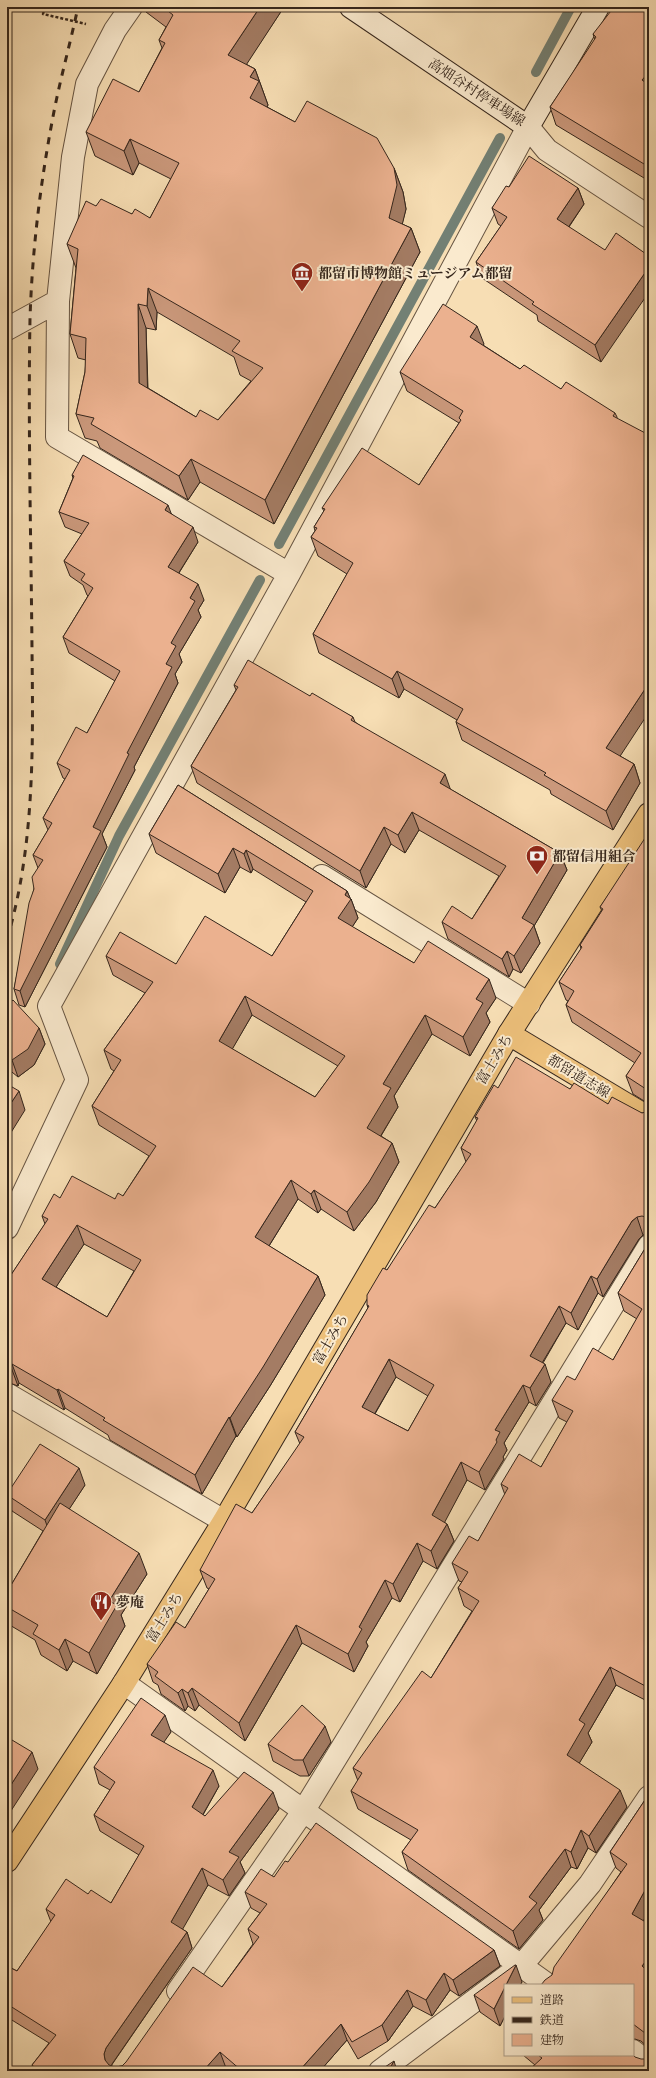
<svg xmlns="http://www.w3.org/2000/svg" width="656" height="2078" font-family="'Sorts Mill Goudy','Noto Serif JP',serif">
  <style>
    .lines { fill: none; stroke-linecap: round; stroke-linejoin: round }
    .stream { stroke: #738074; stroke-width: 10 }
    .minor-casing { stroke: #665442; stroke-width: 24 }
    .secondary-casing { stroke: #35261c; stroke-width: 24 }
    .primary-casing { stroke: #35261c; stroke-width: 24 }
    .trunk-casing { stroke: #35261c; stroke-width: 24 }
    .path { stroke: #35261c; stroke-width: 2.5; stroke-dasharray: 3 2; stroke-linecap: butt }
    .minor { stroke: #faeace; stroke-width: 22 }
    .secondary { stroke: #faeace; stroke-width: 22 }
    .primary { stroke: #ecbf7a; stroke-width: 22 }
    .trunk { stroke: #ecbf7a; stroke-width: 22 }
    .rail { stroke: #35261c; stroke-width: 3; stroke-dasharray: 7 7; stroke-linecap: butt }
    .wall { fill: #ca987b; stroke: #35261c; fill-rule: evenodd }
    .shaded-wall { fill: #a47c64; stroke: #35261c }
    .building { fill: #ebb18f; stroke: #35261c; fill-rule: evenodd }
    .labels { text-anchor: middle; stroke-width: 4; stroke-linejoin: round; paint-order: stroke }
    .street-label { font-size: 14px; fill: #35261c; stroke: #faeace }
    .poi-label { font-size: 14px; font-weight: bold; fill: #35261c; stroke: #faeace; text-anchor: start }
  </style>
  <rect width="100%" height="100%" fill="#f7deb4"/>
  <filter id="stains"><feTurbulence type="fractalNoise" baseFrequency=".005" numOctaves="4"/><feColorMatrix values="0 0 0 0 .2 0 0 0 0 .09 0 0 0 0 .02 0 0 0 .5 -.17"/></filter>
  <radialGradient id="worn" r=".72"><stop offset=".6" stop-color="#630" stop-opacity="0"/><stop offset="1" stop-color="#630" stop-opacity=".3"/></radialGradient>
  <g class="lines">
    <path class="stream" d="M536,72l35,-65
      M279,544l221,-406
      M60,964l59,-128 141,-256"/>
    <g class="minor-casing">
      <path id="minor" d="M131,7l-16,23 -28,54 -14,73 -15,144 -1,136 232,137
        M7,329l51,-28
        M322,876l207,128
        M7,1228l70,-148 -28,-74 240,-432 239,-447 19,23 102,67
        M7,1394l217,127
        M124,1683l424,302
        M178,1991l126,-181 345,-564
        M633,2051l16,13
        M380,2071l142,-106 68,-81 59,-87"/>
    </g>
    <g class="secondary-casing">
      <path id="secondary" d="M351,7l177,120 70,-120"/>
    </g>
    <g class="primary-casing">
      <path id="primary" d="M509,1034l140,84"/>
    </g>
    <g class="trunk-casing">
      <path id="trunk" d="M7,1861l117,-178 100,-162 285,-487 140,-220"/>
    </g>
    <path class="path" d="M45,7l-2,7 43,10"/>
    <use href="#minor" class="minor"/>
    <use href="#secondary" class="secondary"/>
    <use href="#primary" class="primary"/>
    <use href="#trunk" class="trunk"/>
    <path class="rail" d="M7,939c28,-93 26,-194 25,-290 -1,-110 -4,-221 -2,-330 2,-66 10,-133 22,-197 7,-39 18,-77 26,-115"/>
  </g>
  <path class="wall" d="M144,7h140l-38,57 9,5 13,36 -1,2 28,15 99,46 9,24 3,17 -4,15 9,4 9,24 -146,272 -74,-42 -12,18 -88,-52 -3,-7 -12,-3 -9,-24 9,-42 1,-12 -8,-2 -8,-24 6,-66 -9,-24 29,-38 54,12 21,-39 -32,-16 -6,12 -38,-19 -9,-24 53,-40 23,-44 -3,-8 7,-13 -20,-15zM157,312l77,45 6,18 11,6 -33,39 -22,-3 -48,-29 -2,-60 10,2z
    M649,7v174l-93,-56 -6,-18 45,-67 -2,-6z
    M509,187l69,1 6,16 -15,23 32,135 -63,-41 -1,-6 -55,-37 -6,-16 25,-36 -3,-2 -6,-16z
    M484,344l-1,1 37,24 41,20 54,24 2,4 3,339 14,8 6,19 -27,47 -62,-36 -1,-4 -88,-50 -6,-18 1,-2 -53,-31 -5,9 -80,-45 -6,-19 34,-60 -29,-18 -7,-19 4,-6 -1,-4 10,-16 -2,-3 97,-23 40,-62 -52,-32 -7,-19z
    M72,475l99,38 27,29 -19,31 25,27 -6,10 3,7 -22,37 3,8 -7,12 3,9 -44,84 1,3 -33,64 5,13 -82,160 -6,-2 -5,-16 24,-121 -5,-13 15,-25 -5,-12 22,-39 -2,-1 -6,-15 30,-30 28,-52 -46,-28 -6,-16 25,-41 -1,-1 -4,-10 -13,-9 -6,-15 18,-27 -17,-7 -6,-15 14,-34z
    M234,685l76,11 43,21 2,5 95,67 110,64 7,17 -33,56 6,17 -19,30 -8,-4 -4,8 -61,-38 -6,-17 30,-3 27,-43 -80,-46 -14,23 -14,-9 -25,44 -169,-105 -6,-17 45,-76z
    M178,785l169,106 3,7 1,1 7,19 -6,9 62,36 82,35 -10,15 4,9 -20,34 -38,-22 -38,62 4,11 -17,29 11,7 7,19 -23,40 -22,29 -33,-22 -3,4 -20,-14 -29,47 49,30 7,19 -55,91 -33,51 -1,-1 -34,58 -92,-54 -2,-5 -43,-27 -1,2 -45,-27 -1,3 -11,-4v-101l38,-57 -3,-8 18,-18 55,1 8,-3 26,-40 -50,-31 -7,-19 22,-35 -3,-2 -7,-19 41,-57 -32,-18 -7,-19 70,8 96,-8 34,-54 -53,-33 -2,4 -11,-6 -15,26 -69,-40 -7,-19zM252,1015l86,51 -23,31 -83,-48zM84,1244l50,27 -27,46 -51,-30z
    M649,836v268l-16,-10 -7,-18 9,-13 -63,-41 -6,-17 2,-4 -2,-1 -7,-18 22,-33 -1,-4 22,-34 -2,-4z
    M7,1005l32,23 6,16 -11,21 -16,12 -11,-9z
    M498,1088l72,1 38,15 34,9 7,-2v123l-6,1 -4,4 -36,58 -5,-4 -20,37 -12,-7 -23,40 8,19 -15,24 -7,-4 -25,41 3,7 -4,7 1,2 -19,31 -18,-10 -23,42 3,2 7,17 -17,28 -14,-8 -23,41 -8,-4 -26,44 2,4 -14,26 -52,-29 -57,98 -46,-36 -4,6 -7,-5 -3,5 -24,-17 -3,-9 -5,-3 -6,-18 38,-36 24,-39 -2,-1 -7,-18 52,-57 48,-69 -5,-12 73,-124 -1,-3 20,-35 48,-62 31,-46 -5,-14 16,-27 -2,-4zM396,1377l32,19 -20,35 -33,-17z
    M649,1242v460l-33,-17 -28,48 4,9 -13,21 48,44 -31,46 -8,-5 -11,21 -6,-2 -32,43 4,10 -24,29 -111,-79 -6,-18 9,-12 -53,-31 -7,-18 7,-10 -5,-13 78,-90 41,-67 -8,-5 -6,-18 4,-6 -3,-1 -7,-18 26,-22 27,-46 -4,-11 40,-17 26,-45 -8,-4 -7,-18 23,-20 38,-20 24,-41 -13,-8 -6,-18z
    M85,1485l-16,24 78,65 -26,41 4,11 -28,48 -24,-13 -6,10 -26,-16 -6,-15 -27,-16 -1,-2v-30l36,-61 -31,-20 -5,-14v-3z
    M171,1732l-8,10 56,44 -16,29 2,1 74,-7 -39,53 5,11 -16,23 -21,-11 -26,44 5,3 5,16 -81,118 4,1 7,-1 100,-79 31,-43 -5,-15 12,-16 -9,-5 -6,-16 29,-15 14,-15 206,88 6,16 -41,30 -9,-6 -18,26 -19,-10 -25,35 -30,18 -11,-19 -27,31h-90l-4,-3 -3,3h-189l-2,-6 17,-22 -42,-26v-51l10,5 34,-49 -5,-13 42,-15 23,9 28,-48 -39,-24 -6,-16 16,-25 -11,-6 -5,-17z
    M331,1742l-22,34h-9l-27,-15 -5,-17z
    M649,1794v117l-6,10 6,3v124l-8,-7 -6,-2h-2v-54l-81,-10 69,-103 -5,-4 -6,-16z
    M522,1982l-22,44 -20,-14 -6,-17z
    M523,2055h110l16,16 -114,-6z"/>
  <path class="shaded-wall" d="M260,7h24l-47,72 -9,-24z
    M255,69l13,36 -10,17 -8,-24v-21z
    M649,72v26l-7,-18z
    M130,139l9,24 -6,12 -9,-24z
    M394,168l9,24 3,17 -8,33 -9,-24z
    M578,188l6,16 -21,31 -6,-16z
    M411,228l9,24 -146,272 -9,-24z
    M649,267v25l-48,70 -6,-17z
    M148,288l9,24 -1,18 -9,-24z
    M138,304l8,24 2,79 -9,-24z
    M477,326l7,18 -7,12 -7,-19z
    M191,459l9,23 -12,18 -9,-24z
    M168,505l6,16 -9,-11z
    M193,527l5,15 -25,40 -5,-15z
    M198,584l6,16 -6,10 3,7 -22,37 3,8 -7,12 3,9 -44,84 1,3 -33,64 5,13 -82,160 -5,-16 73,-164 34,-74 39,-89 5,-21 19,-45z
    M397,671l7,18 -5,9 -7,-19z
    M649,683v29l-36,55 -7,-19z
    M634,764l6,19 -27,47 -7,-19z
    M445,774l6,17 -11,-8z
    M412,812l7,18 -14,23 -7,-18z
    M384,827l7,17 -25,44 -6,-17z
    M233,848l7,19 -15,26 -7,-19z
    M246,850l7,19 -2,4 -7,-19z
    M560,853l7,17 -33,56 6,17 -19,30 -7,-17 8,-38z
    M347,891l4,9v-1l7,19 -13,20 -7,-20 7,-23z
    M507,951l6,18 -4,8 -7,-18z
    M489,979l7,19 -10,15 4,9 -20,34 -7,-19 13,-38z
    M245,996l7,19 -26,45 -7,-19z
    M425,1015l7,19 -38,62 4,11 -24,40 -7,-19 16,-44z
    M39,1028l6,16 -11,21 -16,12 -6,-17z
    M19,1091l6,19 -18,29v-30z
    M392,1143l7,19 -23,40 -22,29 -7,-19z
    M7,1159l2,6 -2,2z
    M291,1180l7,19 -36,58 -7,-20z
    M314,1190l7,19 -3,4 -7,-19z
    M637,1217l6,18 -4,4 -36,58 -6,-18 35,-58z
    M77,1225l7,19 -35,54 -7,-19z
    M318,1276l7,19 -55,91 -33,51 -7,-19z
    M591,1276l7,17 -20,37 -7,-17z
    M559,1306l7,17 -30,50 -6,-17z
    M389,1359l7,18 -28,48 -6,-18z
    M12,1364l7,19 -1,3 -7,-19z
    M545,1364l6,18 -15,24 -6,-18z
    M523,1385l6,17 -25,41 3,7 -4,7 1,2 -19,31 -6,-18 17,-32 -1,-10z
    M58,1389l7,19 -1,2 -7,-20z
    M229,1417l7,19 -34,58 -7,-19z
    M461,1462l6,18 -28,53 -7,-18z
    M79,1468l6,17 -34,52 -6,-17z
    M447,1524l7,17 -17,28 -6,-18z
    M417,1543l6,18 -23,41 -7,-18z
    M139,1553l8,21 -26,41 4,11 -28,48 -8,-21 20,-52z
    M385,1580l7,18 -26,44 2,4 -14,26 -6,-18 11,-27z
    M296,1625l6,18 -57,98 -6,-18z
    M65,1639l8,22 -6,10 -8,-21z
    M610,1667l6,18 -28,48 4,9 -18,30 -7,-17 12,-35z
    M192,1688l7,17 -4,6 -7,-18z
    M182,1689l6,17 -3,5 -7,-18z
    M165,1715l6,17 -14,20 -6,-17z
    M325,1726l6,16 -22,34 -6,-16z
    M32,1752l6,17 -31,48v-26z
    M213,1770l6,16 -21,37 -6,-16z
    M620,1790l7,17 -31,46 -7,-17z
    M273,1792l6,17 -39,53 5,11 -16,23 -6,-16 6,-28z
    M581,1830l7,18 -11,21 -6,-17z
    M565,1849l6,18 -32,43 4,10 -24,29 -6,-18 16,-34z
    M202,1868l6,17 -31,54 -6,-17z
    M649,1883v28l-11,19 -6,-16z
    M187,1932l5,16 -80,116 -2,6 -5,-10 -1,-6 2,-6z
    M494,1950l6,16 -41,30 -6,-16z
    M649,1957v25l-7,-16z
    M516,1965l6,17 -2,3h-14z
    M444,1973l6,17 -18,26 -6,-16z
    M505,1987v29l-5,10 -6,-17z
    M407,1990l6,16 -25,35 -6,-16z
    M341,2024l6,16 -27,31h-21z
    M220,2052l6,16 -3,3h-20z
    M394,2061l3,10h-9z"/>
  <path class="building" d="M163,7h97l-32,48 27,14 -5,8 9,4 -9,17 45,24 12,-21 70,37 17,30 3,17 -8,33 22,10 -146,272 -74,-41 -12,17 -88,-52 3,-6 -18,-4 9,-42 1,-34 -16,-4 8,-85 -11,-5 19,-43 10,5 5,-7 31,15 3,-5 15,9 29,-55 -49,-24 -6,12 -38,-19 27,-53 26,13 26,-49 -6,-3 14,-25zM148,288l92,53 -8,10 31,17 -45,52 -18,-10 -4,7 -57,-34 -1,-79 9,2z
    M614,7h35v65l-7,8 7,5v82l-99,-60 46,-70 -3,-3z
    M529,156l49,32 -21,31 48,31 11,-17 33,23v11l-54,78 -63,-41 2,-2 -58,-40 31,-45 -15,-9 14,-22 3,1z
    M443,304l34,22 -7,11 50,32 4,-4 37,24 5,-7 49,31 -2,3 36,19v248l-43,65 28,16 -28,47 -62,-36 2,-2 -90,-51 7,-13 -66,-38 -5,8 -79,-45 40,-71 -42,-26 6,-9 -3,-1 11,-18 -3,-1 40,-60 57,37 42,-65 -2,-2 4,-7 -63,-39z
    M83,455l85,50 -3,5 28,17 -25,40 30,17 -8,14 5,3 -24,42 5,3 -10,18 6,3 -45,86 2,1 -36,73 8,4 -81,160 -6,-2 15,-86 5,-14 -2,-12 11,-17 -10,-5 19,-32 -9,-5 27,-48 -13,-7 19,-36 11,6 33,-62 -57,-34 30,-49 -12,-8 4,-6 -21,-13 25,-38 -30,-11 15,-36 -2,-1z
    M248,660l62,36 2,-3 41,24 -2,3 94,54 -5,9 120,70 -38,65 12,7 -20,31 -7,-5 -5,8 -60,-37 10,-16 20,13 34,-53 -94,-54 -14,23 -14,-8 -24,44 -169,-105 47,-79 -4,-2z
    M178,785l169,106 -2,4 6,4 -13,19 76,45 14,-22 61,38 -13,20 7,4 -20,34 -38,-22 -42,69 8,4 -24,40 25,15 -23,39 -22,30 -33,-22 -3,4 -20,-14 -36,57 63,39 -55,91 -33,51 -1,-1 -34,58 -92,-55 2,-2 -47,-29 -1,1 -45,-26 -1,3 -4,-2v-84l41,-62 -6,-3 12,-22 6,4 12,-22 43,23 3,-6 5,3 33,-50 -64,-40 29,-46 -17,-10 49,-68 -47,-26 14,-24 56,32 29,-48 67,40 41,-65 -67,-41 -2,4 -11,-6 -15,26 -69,-40zM245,996l100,60 -30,41 -96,-56zM77,1225l64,35 -34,57 -65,-38z
    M647,835l2,1v255l-23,-15 15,-23 -75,-48 8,-14 -15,-9 23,-35 -2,-2 23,-36 -3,-2z
    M13,1000l26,28 -11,21 -16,11 -5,-4v-51z
    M516,1057l54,32 4,-6 34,21 4,-7 30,16 7,-2v107l-7,-2 -5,1 -5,4 -35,58 -6,-3 -20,37 -12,-7 -29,50 15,8 -15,24 -7,-3 -28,45 5,2 -4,8 1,2 -18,30 -18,-10 -29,53 15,9 -16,27 -14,-8 -24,41 -8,-4 -26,47 3,2 -14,25 -52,-29 -57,98 -47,-35 -4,5 -6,-4 -4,4 -23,-17 3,-4 -11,-8 29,-42 9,6 30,-49 -15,-9 36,-66 16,9 52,-76 -9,-5 74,-126 -2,-1v-10l16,-27 4,2 42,-65 6,3 36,-54 -10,-6 17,-30 -3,-1 19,-32 4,3zM389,1359l45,26 -26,46 -46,-24z
    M7,1084l12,7 -12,18z
    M649,1242v446l-39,-21 -31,53 6,4 -18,31 53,35 -31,46 -8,-6 -10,22 -6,-3 -36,48 8,6 -24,28 -111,-79 16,-22 -67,-39 11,-18 -9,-5 69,-97 9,7 48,-77 -21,-13 10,-16 -16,-9 17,-27 9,5 30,-53 -7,-4 18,-30 22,13 32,-56 -21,-11 15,-24 8,4 18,-32 20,12 29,-51 -24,-16z
    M40,1444l39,24 -34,52 -38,-25v-1z
    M60,1503l79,50 -30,48 8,4 -28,48 -24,-14 -6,11 -26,-16 5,-9 -31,-18v-15z
    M141,1698l24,17 -14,20 62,35 -21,37 13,9 39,-44 29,20 -44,60 10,5 -16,23 -21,-12 -31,54 16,10 -81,116 -2,6 1,6 4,5 6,2 7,-1 4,-4 67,-95 29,20 37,-50 -11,-8 19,-25 -22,-12 16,-23 13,8 11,-16 3,1 28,-39 178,127 -41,30 -9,-7 -18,27 -19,-10 -25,35 -30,17 -11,-18 -42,47h-29l-1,-1 -1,1h-26l-22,-19 -17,19h-164l-7,-6 24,-30 -49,-31v-38l10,5 38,-56 -9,-6 20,-30 22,15 3,-4 20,13 33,-57 -50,-31 21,-33 -21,-15z
    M302,1705l23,21 -22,34h-9l-26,-16z
    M7,1737l25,15 -25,39z
    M649,1794v89l-17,31 17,10v33l-7,9 7,6v64l-16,-12v-39h-92l4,-5 7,-5 2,-8 73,-103 -17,-12z
    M515,1965h1l-10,20h-1v2l-11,22 -20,-14z
    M538,2055h95l2,2 6,2h6l2,-1v13h-121l14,-13z
    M394,2061l-6,10h-9z"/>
  <defs>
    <g id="museum-pin" transform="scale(1.15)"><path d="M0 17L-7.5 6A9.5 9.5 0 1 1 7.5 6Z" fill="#8f2418" stroke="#faeace"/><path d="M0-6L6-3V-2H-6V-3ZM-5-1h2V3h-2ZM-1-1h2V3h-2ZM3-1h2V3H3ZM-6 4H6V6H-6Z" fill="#fff"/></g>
    <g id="bank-pin" transform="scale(1.15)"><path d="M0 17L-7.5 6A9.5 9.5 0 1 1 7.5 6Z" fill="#8f2418" stroke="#faeace"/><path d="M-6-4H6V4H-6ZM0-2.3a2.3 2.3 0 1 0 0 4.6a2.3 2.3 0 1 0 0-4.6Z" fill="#fff"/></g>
    <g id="restaurant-pin" transform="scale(1.15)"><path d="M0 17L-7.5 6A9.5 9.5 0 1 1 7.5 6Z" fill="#8f2418" stroke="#faeace"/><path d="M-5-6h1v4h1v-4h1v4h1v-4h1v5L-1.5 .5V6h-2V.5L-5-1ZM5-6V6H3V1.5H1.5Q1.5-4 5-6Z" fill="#fff"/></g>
  </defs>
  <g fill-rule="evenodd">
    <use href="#museum-pin" x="302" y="273"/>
    <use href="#bank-pin" x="537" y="856"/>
    <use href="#restaurant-pin" x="101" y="1602"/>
  </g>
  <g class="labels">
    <g class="street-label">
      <text transform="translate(477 92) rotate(33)" y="5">高畑谷村停車場線</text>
      <text transform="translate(494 1059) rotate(-59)" y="5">富士みち</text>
      <text transform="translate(579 1076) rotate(31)" y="5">都留道志線</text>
      <text transform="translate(330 1339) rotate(-60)" y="5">富士みち</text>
      <text transform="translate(164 1617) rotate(-58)" y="5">富士みち</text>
    </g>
    <g class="poi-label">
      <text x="318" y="278">都留市博物館ミュージアム都留</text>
      <text x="552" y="861">都留信用組合</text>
      <text x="116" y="1607">夢庵</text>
    </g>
  </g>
  <rect width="656" height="2078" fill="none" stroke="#f7deb4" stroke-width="24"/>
  <rect x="8" y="8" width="640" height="2062" fill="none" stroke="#35261c" stroke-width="2"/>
  <rect x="12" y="12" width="632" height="2054" fill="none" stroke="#35261c"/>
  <rect x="504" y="1984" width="130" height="72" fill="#faeace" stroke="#ab9c87"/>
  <rect x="512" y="1997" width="20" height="6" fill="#ecbf7a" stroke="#ab9c87"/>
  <text x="540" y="2004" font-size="12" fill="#35261c">道路</text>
  <rect x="512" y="2017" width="20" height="6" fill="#35261c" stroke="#ab9c87"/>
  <text x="540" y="2024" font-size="12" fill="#35261c">鉄道</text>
  <rect x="512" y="2034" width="20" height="12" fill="#ebb18f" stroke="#ab9c87"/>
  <text x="540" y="2044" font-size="12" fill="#35261c">建物</text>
  <rect width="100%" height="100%" filter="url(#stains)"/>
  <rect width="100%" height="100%" fill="url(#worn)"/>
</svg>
